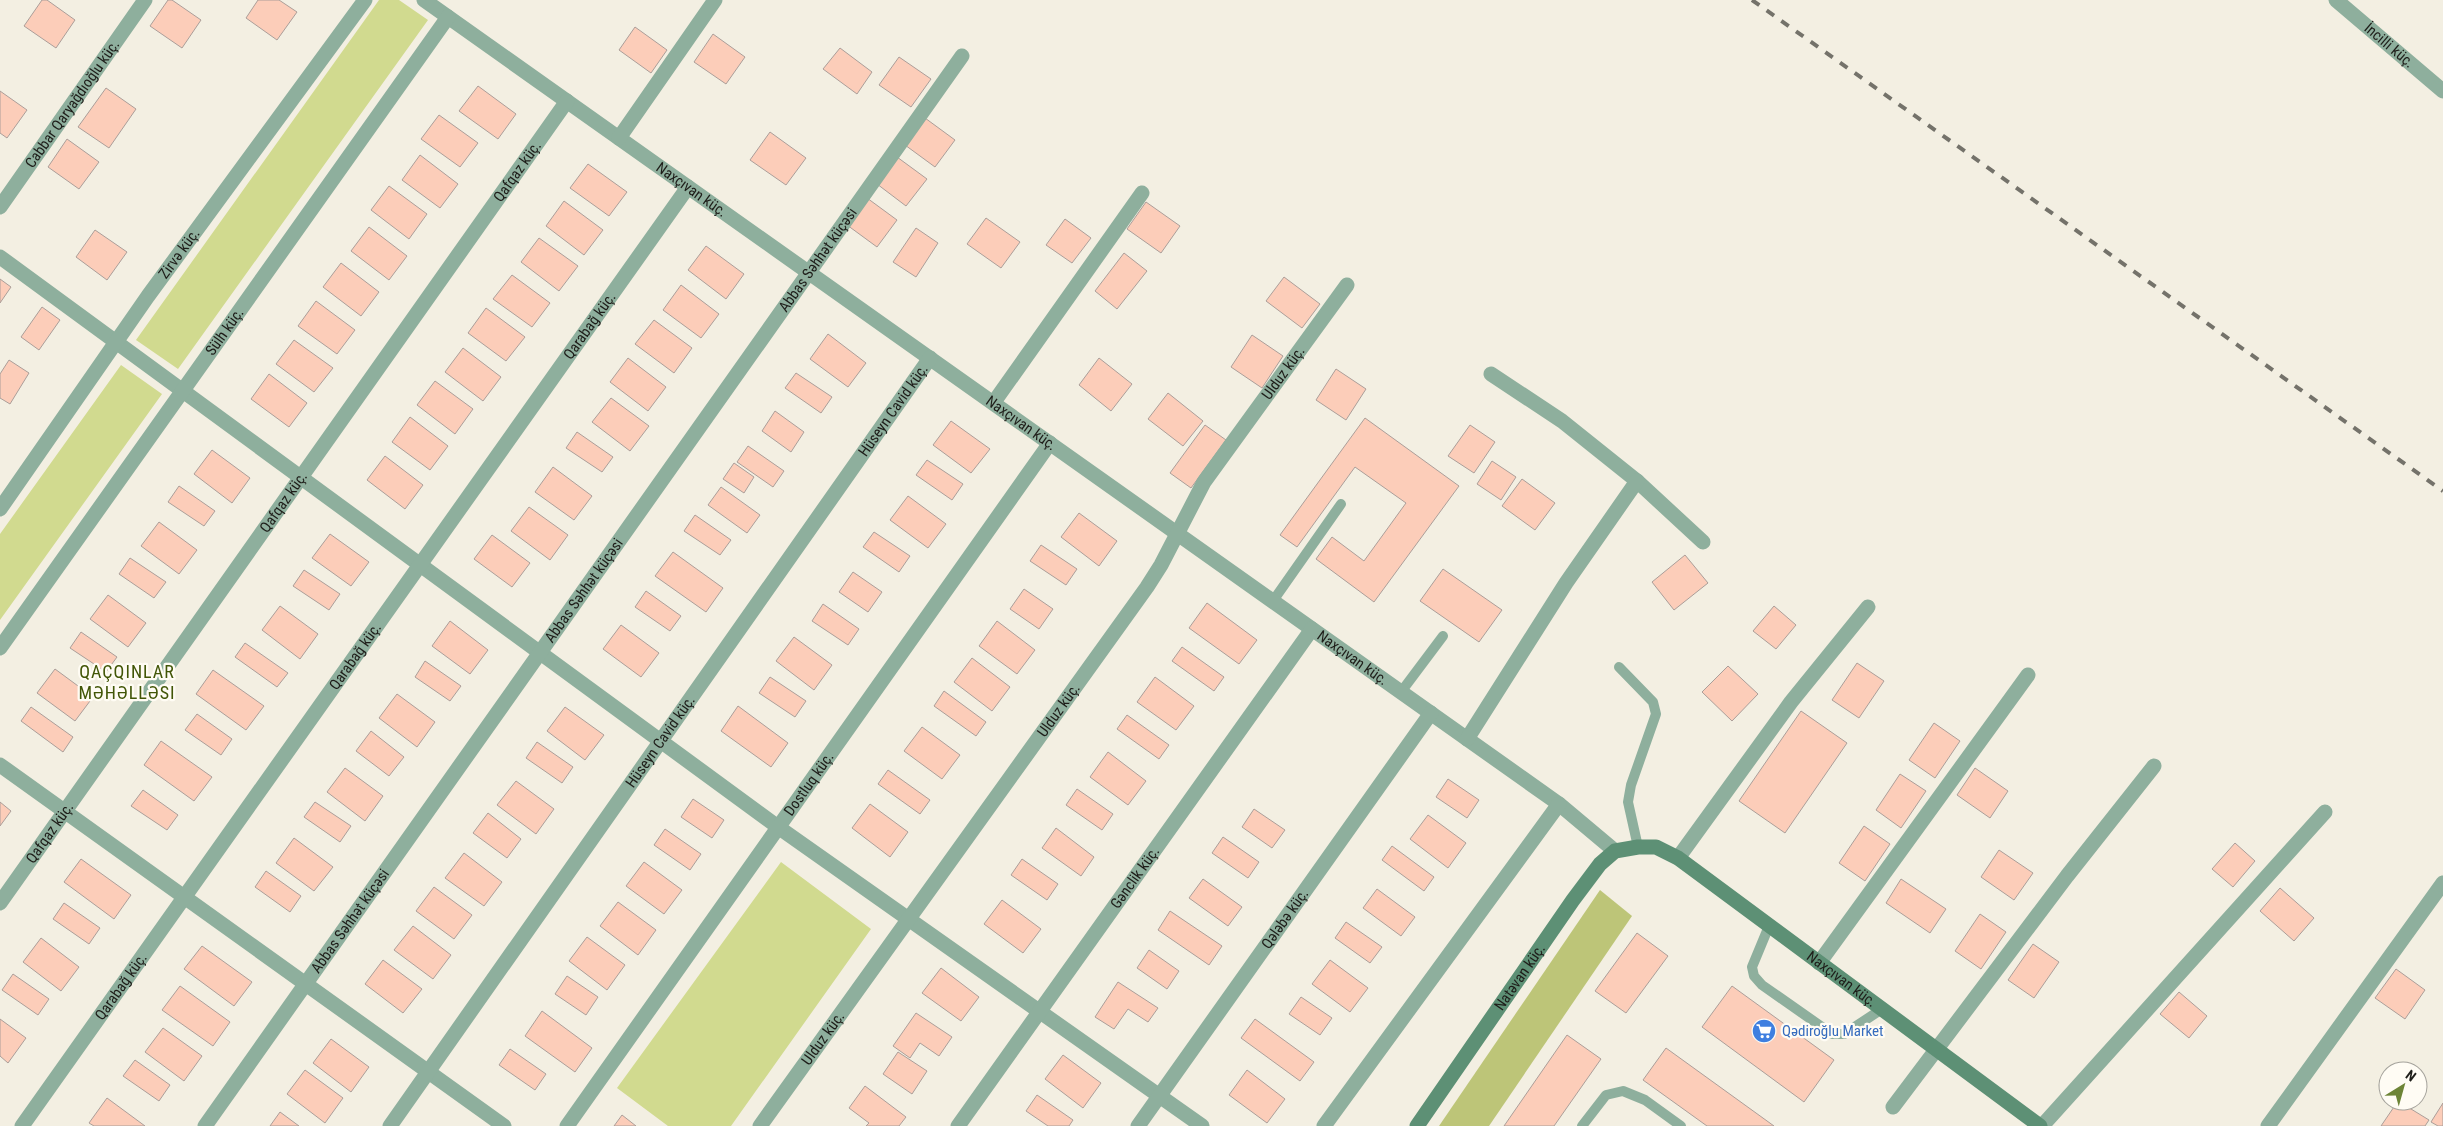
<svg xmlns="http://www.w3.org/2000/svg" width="2443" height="1126" font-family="'Roboto Condensed',sans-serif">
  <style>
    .green { fill: #d1da8f }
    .forest { fill: #bdc578 }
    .building { fill: #fccdb9; stroke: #ab9e99 }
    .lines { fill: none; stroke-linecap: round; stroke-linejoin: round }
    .lane { stroke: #8eaf9d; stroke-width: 10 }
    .street { stroke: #8eaf9d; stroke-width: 15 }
    .secondary { stroke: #5d9075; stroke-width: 15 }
    .rail { stroke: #74726a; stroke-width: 4; stroke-dasharray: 9 9; stroke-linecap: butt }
    .labels { text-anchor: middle; stroke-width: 4.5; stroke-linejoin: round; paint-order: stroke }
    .street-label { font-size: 15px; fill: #1e1d19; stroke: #fffcf4 }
    .shop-label { font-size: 15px; fill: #366cbe; stroke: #fffcf4; text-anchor: start }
    .quarter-label { font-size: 18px; letter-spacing: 1px; fill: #425607; stroke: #fffcf4 }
  </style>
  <rect width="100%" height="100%" fill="#f3efe2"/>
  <path class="green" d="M379,0h20l29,20 -250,349 -42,-29z
    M121,365l41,29 -162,226v-86z
    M781,862l90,67 -140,197h-63l-51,-38z"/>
  <path class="forest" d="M1600,890l32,26 -143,210h-50z"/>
  <path class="building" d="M42,0h5l28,20 -19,28 -32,-22z
    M168,0h4l29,20 -19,28 -32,-22z
    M258,0h21l18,12 -20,28 -31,-22z
    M635,27l32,23 -16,23 -32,-23z
    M713,34l32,23 -19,27 -32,-22z
    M840,48l32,24 -15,22 -34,-25z
    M899,57l32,22 -20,28 -32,-22z
    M478,86l38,28 -18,25 -39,-28z
    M106,88l30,21 -27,39 -31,-21z
    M0,91l27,19 -20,28 -7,-5z
    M439,115l39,28 -18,24 -39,-28z
    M925,118l30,22 -20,27 -30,-22z
    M770,132l36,26 -20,27 -36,-25z
    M67,139l32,23 -20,27 -31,-22z
    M420,155l38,29 -18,24 -38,-28z
    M897,157l30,22 -21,27 -29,-22z
    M588,164l39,28 -18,24 -39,-28z
    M389,186l38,28 -18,25 -38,-29z
    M867,198l30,22 -20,27 -30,-22z
    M564,201l39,29 -19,25 -38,-29z
    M1146,202l34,24 -19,27 -34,-24z
    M986,218l34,24 -19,26 -34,-24z
    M1065,219l26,19 -19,25 -26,-18z
    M369,227l38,29 -18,24 -38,-29z
    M916,228l22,15 -22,34 -23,-15z
    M95,230l32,22 -20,28 -31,-23z
    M539,238l39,28 -19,25 -38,-29z
    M706,246l38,28 -18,25 -38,-29z
    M1124,253l23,18 -30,38 -22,-18z
    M341,263l38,29 -18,24 -38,-29z
    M512,275l38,28 -18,24 -39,-28z
    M1284,277l36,27 -18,24 -36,-27z
    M0,279l11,8 -11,16z
    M681,285l38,29 -18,24 -38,-28z
    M316,301l39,29 -18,24 -39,-28z
    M42,307l18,13 -21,30 -18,-13z
    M486,308l39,29 -19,24 -38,-28z
    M654,320l38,28 -18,25 -39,-29z
    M828,334l38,29 -18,24 -38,-28z
    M1252,335l31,21 -21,32 -31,-21z
    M294,340l39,28 -19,24 -38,-28z
    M463,348l38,29 -18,24 -38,-29z
    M628,358l38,29 -18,24 -38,-29z
    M1099,358l33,26 -21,27 -32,-26z
    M9,360l20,13 -19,31 -10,-6v-24z
    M1336,369l30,20 -20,31 -30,-20z
    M796,373l36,24 -11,16 -36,-25z
    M269,374l38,29 -18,24 -38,-28z
    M435,381l38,28 -18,25 -38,-29z
    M1168,393l35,28 -20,25 -35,-27z
    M611,398l38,28 -19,25 -38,-29z
    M775,411l29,21 -13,20 -29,-21z
    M410,417l38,29 -18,24 -38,-28z
    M1365,418l94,68 -85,116 -58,-43 16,-22 32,24 42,-58 -51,-36 -58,80 -17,-12z
    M951,421l39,28 -19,24 -38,-28z
    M1205,425l21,15 -35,48 -21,-15z
    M1470,425l25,17 -21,31 -26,-17z
    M577,432l36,25 -11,15 -36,-24z
    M748,446l36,25 -11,16 -36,-25z
    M212,450l38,28 -18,25 -38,-29z
    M385,456l38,29 -18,24 -38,-29z
    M927,460l36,24 -11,16 -36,-25z
    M1492,461l24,16 -15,23 -24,-16z
    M734,463l20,14 -10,16 -21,-14z
    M553,467l39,29 -18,24 -39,-28z
    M1522,479l33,24 -20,27 -33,-24z
    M179,486l36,25 -11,15 -36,-24z
    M721,487l39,28 -13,18 -39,-28z
    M908,496l38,28 -18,24 -38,-28z
    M529,507l39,28 -18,25 -39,-29z
    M1079,513l38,28 -18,25 -38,-29z
    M695,515l36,25 -11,15 -36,-24z
    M159,522l38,28 -18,24 -38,-28z
    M874,532l36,24 -11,16 -36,-25z
    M330,534l39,28 -18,24 -39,-28z
    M492,535l38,28 -18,24 -38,-28z
    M1041,545l36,24 -11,16 -36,-24z
    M673,552l50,36 -17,24 -51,-36z
    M1685,555l23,28 -34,27 -22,-28z
    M130,558l36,24 -12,16 -35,-24z
    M1443,569l59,41 -23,32 -59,-41z
    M304,570l36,24 -11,16 -36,-24z
    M853,572l29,20 -14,20 -29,-20z
    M1024,589l29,20 -14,20 -29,-20z
    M646,591l35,25 -11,15 -35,-24z
    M108,595l38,28 -18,24 -38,-28z
    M1207,603l50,37 -18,24 -50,-36z
    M823,604l36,25 -11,16 -36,-24z
    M280,606l38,28 -18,25 -38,-29z
    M1774,606l22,19 -20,24 -23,-18z
    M450,621l38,29 -18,24 -38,-28z
    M997,621l38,29 -18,24 -38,-28z
    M621,625l38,28 -18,24 -38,-28z
    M81,632l36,25 -11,15 -36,-24z
    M794,637l38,28 -18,25 -38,-29z
    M245,643l43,30 -11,14 -42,-30z
    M1182,647l42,30 -10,14 -42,-30z
    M972,658l38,29 -18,24 -38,-29z
    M425,661l36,25 -11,15 -35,-24z
    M1857,663l27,18 -25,37 -27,-18z
    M1728,666l30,28 -26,27 -30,-29z
    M55,669l38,28 -18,24 -38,-28z
    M213,670l51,36 -18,24 -50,-36z
    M770,677l36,24 -11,16 -36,-24z
    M1155,677l39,29 -18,24 -39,-28z
    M944,691l42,31 -10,14 -42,-30z
    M397,694l38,28 -18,25 -38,-29z
    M738,706l50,37 -17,24 -50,-36z
    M31,707l42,30 -10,15 -42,-31z
    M565,707l39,28 -19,25 -38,-29z
    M1801,711l46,32 -62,90 -46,-32z
    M197,714l35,25 -11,16 -36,-25z
    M1127,715l42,30 -10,14 -42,-30z
    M1934,723l26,18 -25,37 -26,-18z
    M922,727l38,28 -18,24 -38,-28z
    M371,731l33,26 -15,19 -33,-25z
    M161,741l51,36 -18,24 -50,-36z
    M537,742l36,25 -11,16 -36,-25z
    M1108,752l38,29 -18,24 -38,-28z
    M345,768l38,28 -18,25 -38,-29z
    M1975,768l33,23 -18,27 -33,-23z
    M888,770l42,30 -10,14 -42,-30z
    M1900,774l26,17 -25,37 -25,-18z
    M1448,779l31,21 -12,18 -31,-21z
    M516,781l38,28 -18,25 -39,-29z
    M1077,789l36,25 -11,16 -36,-25z
    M143,790l35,25 -11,15 -36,-24z
    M693,799l31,21 -12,18 -31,-21z
    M0,802l11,9 -11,15z
    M315,802l36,24 -11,16 -36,-25z
    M870,804l38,28 -18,25 -38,-29z
    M1254,809l31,21 -13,18 -30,-21z
    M488,813l33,26 -14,19 -34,-25z
    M1428,815l38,28 -18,25 -38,-29z
    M1864,826l26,18 -25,37 -26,-18z
    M1056,828l38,29 -13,19 -39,-28z
    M665,829l36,25 -11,16 -36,-25z
    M1223,837l36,25 -11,16 -36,-25z
    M294,838l39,29 -19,24 -38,-28z
    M2235,843l20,18 -22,26 -21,-18z
    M1392,846l42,31 -10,14 -42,-31z
    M1999,850l34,23 -19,27 -33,-23z
    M464,853l38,29 -18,24 -39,-28z
    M81,859l50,36 -17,24 -50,-37z
    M1022,859l36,25 -11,16 -36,-25z
    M644,862l38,28 -18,24 -38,-28z
    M266,871l35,25 -11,16 -35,-25z
    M1203,879l39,28 -14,19 -39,-28z
    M1901,879l45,30 -16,24 -44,-30z
    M434,887l38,28 -18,24 -38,-28z
    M2280,888l34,30 -20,23 -34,-30z
    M1377,889l38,28 -14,19 -38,-28z
    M1002,900l39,29 -18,24 -39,-29z
    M618,902l38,28 -18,25 -38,-29z
    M64,903l36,25 -11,16 -36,-25z
    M1170,911l52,35 -13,19 -51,-35z
    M1980,914l26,18 -25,37 -26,-18z
    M1346,922l36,25 -12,16 -35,-25z
    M413,926l38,29 -18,24 -39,-29z
    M1637,933l31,23 -42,57 -31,-22z
    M587,937l38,28 -18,25 -38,-29z
    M41,938l38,29 -18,24 -38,-29z
    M2033,944l26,18 -25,36 -26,-18z
    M202,946l50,36 -18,24 -50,-37z
    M1149,950l30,21 -12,18 -30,-21z
    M383,960l39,29 -19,24 -38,-29z
    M1330,960l38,28 -18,24 -38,-28z
    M941,968l38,29 -18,24 -39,-28z
    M2396,969l29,21 -20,29 -30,-21z
    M13,974l36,25 -11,16 -36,-25z
    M567,976l31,21 -12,18 -31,-21z
    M1118,982l40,26 -10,14 -20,-13 -14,20 -19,-12z
    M180,986l50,36 -17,24 -51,-36z
    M1732,986l102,74 -30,42 -102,-75z
    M2179,992l28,24 -18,22 -29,-24z
    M1301,997l31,21 -12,17 -31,-21z
    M542,1011l50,37 -17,24 -50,-36z
    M916,1013l36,24 -13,19 -19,-13 -10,15 -17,-12z
    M0,1019l26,19 -18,25 -8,-7z
    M1255,1019l59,43 -14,19 -59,-43z
    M163,1028l39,28 -18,25 -39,-29z
    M1567,1035l34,24 -47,67h-50z
    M331,1039l38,28 -18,25 -38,-29z
    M1666,1048l108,78h-67l-64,-46z
    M510,1049l36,25 -11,16 -36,-25z
    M898,1052l29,19 -15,23 -29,-20z
    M1063,1055l38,28 -18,25 -38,-29z
    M135,1060l35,25 -11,16 -36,-25z
    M305,1070l38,28 -18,25 -38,-29z
    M1247,1070l38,29 -18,24 -38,-28z
    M865,1086l41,31 -7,9h-33l3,-3 -20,-15z
    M1037,1095l36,25 -4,6h-21l-22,-15z
    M107,1098l38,28h-51l-5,-3z
    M2398,1101l31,19 -4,6h-44z
    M2443,1103v23h-5l-7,-4z
    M280,1112l19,14h-29z
    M622,1115l14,11h-22z"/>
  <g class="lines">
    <path class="lane" d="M1273,601l68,-97
      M1619,667l34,35 3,12 -25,71 -3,17 10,45
      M1401,692l42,-56
      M1769,926l-17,41 2,9 8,9 70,49h12l38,-25
      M1582,1126l24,-31 17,-4 22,9 36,26"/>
    <g class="street">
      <path id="s1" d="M424,0l1135,804 56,47"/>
      <path id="s2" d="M2336,0l107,91"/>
      <path d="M619,138l96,-138"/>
      <path id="s3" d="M0,207l145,-207"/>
      <path d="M0,257l778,570 424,299"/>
      <path d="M1491,374l71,47 75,60 66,61"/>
      <path d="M994,402l148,-209"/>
      <path id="s4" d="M0,509l148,-213 217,-296"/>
      <path id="s5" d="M0,648l448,-631"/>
      <path d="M1467,739l99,-156 71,-102"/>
      <path d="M0,765l504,361"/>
      <path d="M1678,858l113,-156 77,-95"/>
      <path id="s6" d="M0,903l567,-802"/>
      <path d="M1819,963l209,-288"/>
      <path d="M1893,1107l174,-231 87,-110"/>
      <path id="s7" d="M22,1126l666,-939"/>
      <path id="s8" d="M205,1126l757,-1070"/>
      <path id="s9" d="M390,1126l540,-768"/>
      <path id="s10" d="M567,1126l483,-683"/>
      <path id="s11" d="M760,1126l387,-539 14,-22 43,-83 143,-197"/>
      <path id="s12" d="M958,1126l354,-497"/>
      <path id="s13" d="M1138,1126l293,-413"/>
      <path d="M1324,1126l235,-322"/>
      <path d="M2042,1126l283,-314"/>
      <path d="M2268,1126l175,-243"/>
    </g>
    <path class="secondary" id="s14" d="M1417,1126l156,-226 27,-36 15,-13 23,-4h18l22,11 362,268"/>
    <path class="rail" d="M1752,0l691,491"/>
  </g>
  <defs>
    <g id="supermarket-disc" transform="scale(1.25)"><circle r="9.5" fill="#3f7fe0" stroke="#fffcf4"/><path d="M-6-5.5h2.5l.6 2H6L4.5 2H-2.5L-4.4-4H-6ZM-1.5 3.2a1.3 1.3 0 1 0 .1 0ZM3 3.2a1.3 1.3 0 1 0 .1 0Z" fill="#fff"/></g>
  </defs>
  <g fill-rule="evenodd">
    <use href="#supermarket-disc" x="1764" y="1031"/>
  </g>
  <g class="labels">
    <g class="street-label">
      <text dy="5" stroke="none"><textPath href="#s2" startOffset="70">İncilli küç.</textPath></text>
      <text dy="5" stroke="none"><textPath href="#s3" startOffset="126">Cabbar Qaryağdıoğlu küç.</textPath></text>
      <text dy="5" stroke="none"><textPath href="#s6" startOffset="896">Qafqaz küç.</textPath></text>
      <text dy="5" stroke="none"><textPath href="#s1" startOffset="328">Naxçıvan küç.</textPath></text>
      <text dy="5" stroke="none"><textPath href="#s4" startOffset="312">Zirvə küç.</textPath></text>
      <text dy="5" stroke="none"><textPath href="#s8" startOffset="1061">Abbas Səhhət küçəsi</textPath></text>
      <text dy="5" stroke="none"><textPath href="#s7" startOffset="981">Qarabağ küç.</textPath></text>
      <text dy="5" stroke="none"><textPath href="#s5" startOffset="388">Sülh küç.</textPath></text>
      <text dy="5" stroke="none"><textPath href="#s11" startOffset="918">Ulduz küç.</textPath></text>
      <text dy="5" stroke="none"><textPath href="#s9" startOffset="875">Hüseyn Cavid küç.</textPath></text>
      <text dy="5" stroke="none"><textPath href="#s1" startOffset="732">Naxçıvan küç.</textPath></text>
      <text dy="5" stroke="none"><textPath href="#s6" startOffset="491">Qafqaz küç.</textPath></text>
      <text dy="5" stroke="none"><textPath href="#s8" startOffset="656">Abbas Səhhət küçəsi</textPath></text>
      <text dy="5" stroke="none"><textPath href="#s7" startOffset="576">Qarabağ küç.</textPath></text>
      <text dy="5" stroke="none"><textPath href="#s1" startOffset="1138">Naxçıvan küç.</textPath></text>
      <text dy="5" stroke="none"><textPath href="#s11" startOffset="512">Ulduz küç.</textPath></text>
      <text dy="5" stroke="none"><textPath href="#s9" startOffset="470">Hüseyn Cavid küç.</textPath></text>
      <text dy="5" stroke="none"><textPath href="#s10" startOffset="419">Dostluq küç.</textPath></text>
      <text dy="5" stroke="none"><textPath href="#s6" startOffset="86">Qafqaz küç.</textPath></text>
      <text dy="5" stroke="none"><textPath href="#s12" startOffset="305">Gənclik küç.</textPath></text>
      <text dy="5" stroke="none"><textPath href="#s13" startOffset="254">Qələbə küç.</textPath></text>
      <text dy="5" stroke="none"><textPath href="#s8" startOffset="251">Abbas Səhhət küçəsi</textPath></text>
      <text dy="5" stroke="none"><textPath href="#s14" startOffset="181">Natəvan küç.</textPath></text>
      <text dy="5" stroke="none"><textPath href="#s14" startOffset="609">Naxçıvan küç.</textPath></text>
      <text dy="5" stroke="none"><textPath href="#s7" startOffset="171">Qarabağ küç.</textPath></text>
      <text dy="5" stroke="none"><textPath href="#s11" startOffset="108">Ulduz küç.</textPath></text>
    </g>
    <g class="shop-label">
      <text x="1782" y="1036">Qədiroğlu Market</text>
    </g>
    <g class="quarter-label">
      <text x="127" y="678">QAÇQINLAR<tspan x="127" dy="21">MƏHƏLLƏSI</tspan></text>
    </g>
  </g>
  <g transform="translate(2403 1086) rotate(37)"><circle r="24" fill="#fffcf4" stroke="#a5a39c"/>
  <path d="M0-4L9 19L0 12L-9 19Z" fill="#6d8436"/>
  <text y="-8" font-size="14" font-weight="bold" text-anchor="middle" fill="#1e1d19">N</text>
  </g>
</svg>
